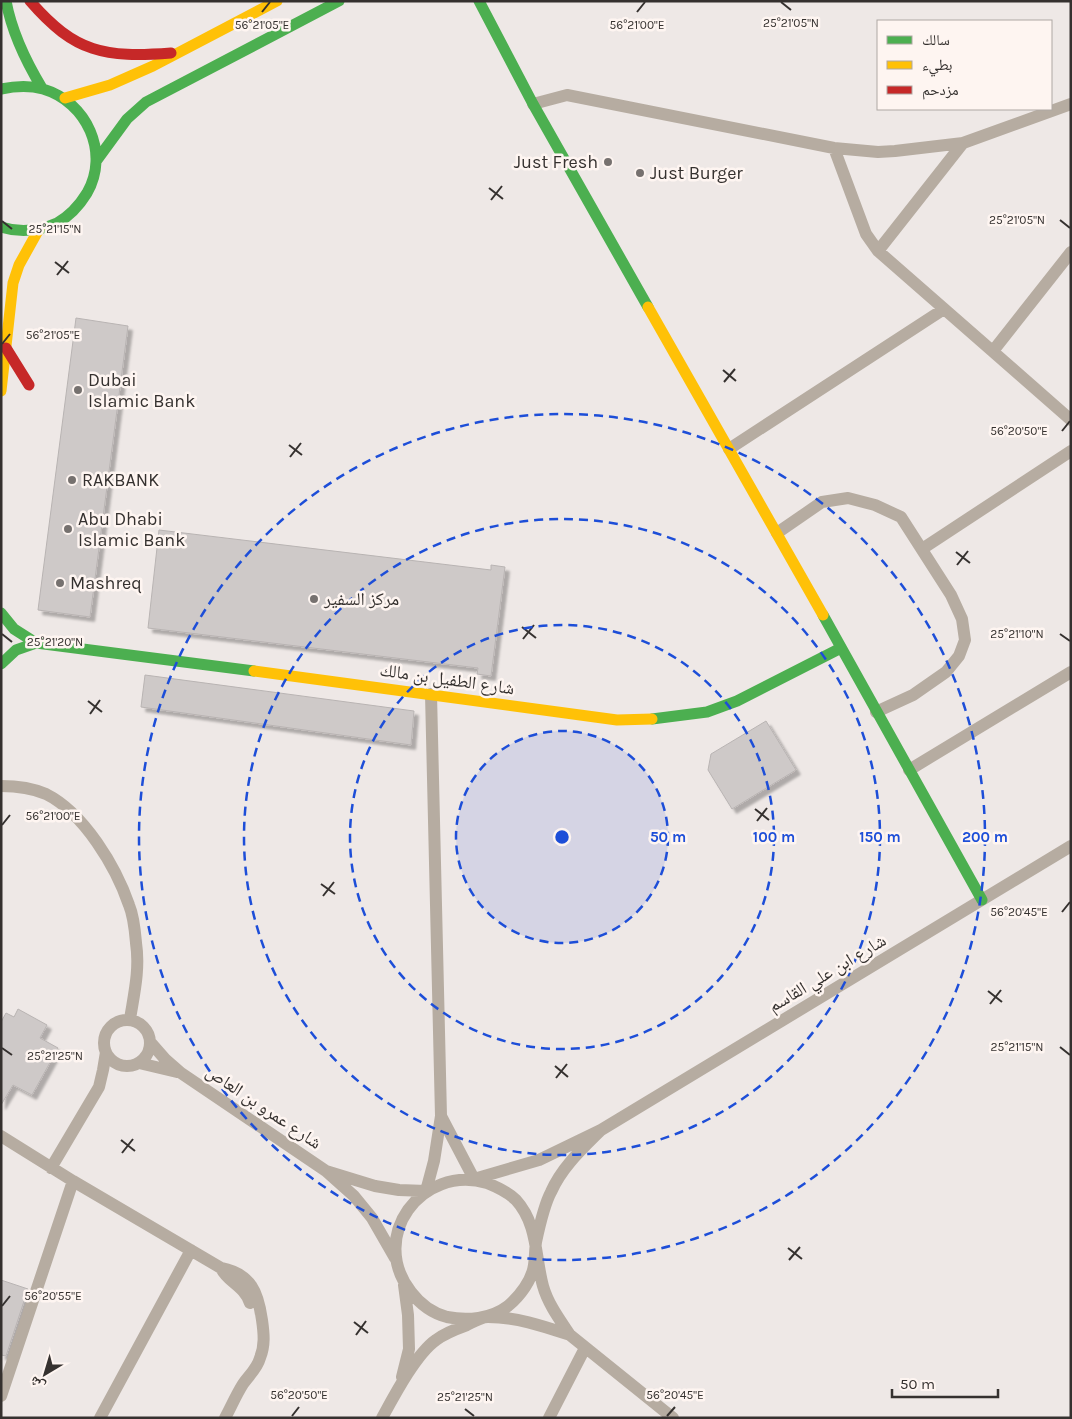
<svg xmlns="http://www.w3.org/2000/svg" width="1072" height="1419" font-family="Karla,'Noto Naskh Arabic',sans-serif">
  <style>
    .building { fill: #cec9c8; stroke: #b9b4b3; filter: url(#shadow) }
    .lines { fill: none; stroke-linecap: round; stroke-linejoin: round }
    .street { stroke: #b6aca1; stroke-width: 12 }
    .fast { stroke: #4caf50; stroke-width: 11 }
    .slow { stroke: #ffc107; stroke-width: 11 }
    .jam { stroke: #c62828; stroke-width: 11 }
    .ticks { fill: none; stroke: #35312f; stroke-width: 2 }
    .ring { fill: none; stroke: #1d4ed8; stroke-width: 2.5; stroke-dasharray: 9 6 }
    .poi-dot { fill: #76716f; stroke: #fef5f1; stroke-width: 2 }
    .labels { text-anchor: middle; stroke-width: 5; stroke-linejoin: round; paint-order: stroke }
    .poi-label { font-size: 18px; fill: #35312f; stroke: #fef5f1; text-anchor: start }
    .street-label { font-size: 18px; fill: #35312f; stroke: #fef5f1 }
    .ticks-label { font-size: 12px; text-anchor: middle; fill: #35312f; stroke: #fef5f1; stroke-width: 5; stroke-linejoin: round; paint-order: stroke }
    .centre { fill: #1d4ed8; stroke: #fef5f1; stroke-width: 2.5 }
    .ring-label { font-size: 15px; text-anchor: middle; font-weight: bold; fill: #1d4ed8; stroke: #fef5f1; stroke-width: 5; stroke-linejoin: round; paint-order: stroke }
  </style>
  <defs>
    <filter id="shadow"><feDropShadow dx="4.5" dy="4.5" stdDeviation="1" flood-color="#0004"/></filter>
  </defs>
  <rect width="100%" height="100%" fill="#eee8e6"/>
  <path class="building" d="M76,318l52,8 -38,291 -52,-7z
    M159,530l332,40v-5l14,2 -14,109 -14,-2 1,-6 -330,-40z
    M145,675l269,36 -3,34 -270,-38z
    M766,721l30,49 -64,39 -24,-39 3,-16z
    M18,1009l29,16 -7,13 18,10 -26,47 -19,-10 -12,20v-83l5,-9 8,4z
    M1,1280l27,9 -22,67 -5,-1z"/>
  <g class="lines">
    <path class="street" d="M533,104l34,-9 267,53 44,4 17,-1 68,-8 108,-39
      M834,148l32,86 12,17 193,169
      M878,251l85,-108
      M993,351l78,-99
      M729,449l215,-140
      M777,533l45,-31 26,-4 27,7 26,12 50,78 11,24 3,21 -6,16 -13,16 -33,23 -37,17
      M922,549l149,-98
      M909,770l162,-98
      M1,786c15,0 31,2 45,8 38,19 70,73 83,111 5,12 6,26 7,38 4,26 -2,51 -6,76
      M104 1043a23 23 0 1 1 46 0a23 23 0 1 1-46 0Z
      M151,1043l14,16 16,14 145,98 28,25 18,22 23,40
      M139,1063l38,9
      M441,1116l33,63 65,-19 62,-30 470,-284
      M1,1136l72,45 148,87c30,6 37,24 41,52 2,14 3,26 -2,38 -3,11 -11,17 -17,26 -7,11 -12,23 -18,34
      M51,1168l48,-81 4,-17 3,-18
      M326,1171l49,15 24,4 27,1 8,-30 7,-45 -10,-422
      M221,1268c7,15 23,17 29,35
      M570,1335l103,83
      M402,1377l7,-28 -1,-34 -4,-30
      M1,1396l72,-215
      M100,1418l91,-168
      M382,1418c12,-22 34,-64 54,-78 9,-7 20,-11 31,-15 6,-3 14,-8 21,-8 29,0 55,9 82,18 -10,-15 -22,-31 -27,-49 -8,-29 -5,-62 -27,-86 -8,-8 -19,-13 -29,-17 -66,-19 -119,54 -76,109 9,12 21,21 36,25 20,4 44,2 61,-11 12,-10 24,-26 26,-41 1,-7 1,-15 2,-23 3,-14 8,-37 15,-50 11,-25 31,-43 50,-62
      M549,1418l36,-70"/>
    <path class="fast" d="M6,1c6,32 19,59 36,87
      M479,1l54,103 115,203
      M1,89c14,-3 28,-4 42,0 44,13 67,64 44,104 -8,13 -17,23 -30,30 -18,8 -37,10 -56,4
      M97,160l30,-41 19,-17 193,-101
      M1,613l13,16 22,14
      M823,615l159,285
      M1,664l15,-14 20,-7 218,28
      M652,719l55,-7 30,-11 104,-53"/>
    <path class="slow" d="M65,98l45,-13 43,-19 124,-65
      M648,307l175,308
      M1,391l12,-108 6,-18 20,-36
      M254,671l363,49 35,-1"/>
    <path class="jam" d="M30,1c45,52 75,57 141,52
      M6,348l23,37"/>
  </g>
  <path class="ticks" d="M781,2l10,8M262,12l8,-10M637,12l8,-10M489,188l14,11M491,200l11,-14M1060,220l10,8M2,221l10,8M55,262l14,11M57,275l11,-14M2,344l8,-10M723,370l13,11M724,382l11,-13M1062,431l8,-10M289,445l13,10M290,457l11,-14M956,552l14,11M957,565l11,-14M522,627l14,11M2,634l10,8M1060,634l10,7M523,639l11,-14M88,701l14,11M90,714l10,-14M755,809l14,11M757,821l10,-13M2,825l8,-10M321,884l14,10M323,896l11,-14M1062,912l8,-10M988,991l14,11M990,1004l11,-14M1060,1047l10,8M2,1048l10,7M555,1066l13,11M556,1078l11,-14M121,1140l14,11M122,1153l11,-14M788,1248l14,11M789,1260l11,-13M2,1306l8,-10M354,1322l14,11M356,1335l10,-14M465,1409l9,7M292,1416l7,-9M667,1416l8,-9"/>
  <circle cx="562" cy="837" r="106" fill="#1d4ed8" fill-opacity=".12"/>
  <g class="ring">
    <circle cx="562" cy="837" r="106"/>
    <circle cx="562" cy="837" r="212"/>
    <circle cx="562" cy="837" r="318"/>
    <circle cx="562" cy="837" r="423"/>
  </g>
  <g class="poi-dot">
    <circle cx="608" cy="162" r="5"/>
    <circle cx="640" cy="173" r="5"/>
    <circle cx="78" cy="390" r="5"/>
    <circle cx="72" cy="480" r="5"/>
    <circle cx="68" cy="529" r="5"/>
    <circle cx="60" cy="583" r="5"/>
    <circle cx="314" cy="599" r="5"/>
  </g>
  <g class="labels">
    <g class="poi-label">
      <text x="598" y="168" text-anchor="end">Just Fresh</text>
      <text x="650" y="179">Just Burger</text>
      <text x="88" y="386">Dubai<tspan x="88" dy="21">Islamic Bank</tspan></text>
      <text x="82" y="486">RAKBANK</text>
      <text x="78" y="525">Abu Dhabi<tspan x="78" dy="21">Islamic Bank</tspan></text>
      <text x="70" y="589">Mashreq</text>
      <text x="324" y="605">مركز السفير</text>
    </g>
    <g class="street-label">
      <text transform="translate(447 679) rotate(8)" y="6">شارع الطفيل بن مالك</text>
      <text transform="translate(827 973) rotate(-31)" y="6">شارع ابن علي القاسم</text>
      <text transform="translate(264 1107) rotate(34)" y="6">شارع عمرو بن العاص</text>
    </g>
  </g>
  <g class="ticks-label">
    <text x="791" y="27">25°21'05"N</text>
    <text x="262" y="29">56°21'05"E</text>
    <text x="637" y="29">56°21'00"E</text>
    <text x="1017" y="224">25°21'05"N</text>
    <text x="55" y="233">25°21'15"N</text>
    <text x="53" y="339">56°21'05"E</text>
    <text x="1019" y="435">56°20'50"E</text>
    <text x="1017" y="638">25°21'10"N</text>
    <text x="55" y="646">25°21'20"N</text>
    <text x="53" y="820">56°21'00"E</text>
    <text x="1019" y="916">56°20'45"E</text>
    <text x="1017" y="1051">25°21'15"N</text>
    <text x="55" y="1060">25°21'25"N</text>
    <text x="53" y="1300">56°20'55"E</text>
    <text x="299" y="1399">56°20'50"E</text>
    <text x="675" y="1399">56°20'45"E</text>
    <text x="465" y="1401">25°21'25"N</text>
  </g>
  <circle cx="562" cy="837" r="8" class="centre"/>
  <g class="ring-label">
    <text x="668" y="842">50 m</text>
    <text x="774" y="842">100 m</text>
    <text x="880" y="842">150 m</text>
    <text x="985" y="842">200 m</text>
  </g>
  <rect width="1072" height="1419" fill="none" stroke="#35312f" stroke-width="5"/>
  <rect x="877" y="20" width="175" height="90" fill="#fef5f1" stroke="#aea7a3"/>
  <rect x="887" y="36" width="25" height="8" fill="#4caf50" stroke="#aea7a3"/>
  <text x="922" y="45" font-size="15" fill="#35312f">سالك</text>
  <rect x="887" y="61" width="25" height="8" fill="#ffc107" stroke="#aea7a3"/>
  <text x="922" y="70" font-size="15" fill="#35312f">بطيء</text>
  <rect x="887" y="86" width="25" height="8" fill="#c62828" stroke="#aea7a3"/>
  <text x="922" y="95" font-size="15" fill="#35312f">مزدحم</text>
  <g transform="translate(45 1374) rotate(218)" stroke="#fef5f1" stroke-width="4" paint-order="stroke">
  <path d="M0-4L9 19L0 12L-9 19Z" fill="#35312f"/>
  <text y="-8" font-size="14" font-weight="bold" text-anchor="middle" fill="#35312f">ش</text>
  </g>
  <path d="M892 1389v8h106v-8" fill="none" stroke="#35312f" stroke-width="2.5"/>
  <text x="900" y="1389" font-size="15" fill="#35312f" stroke="#fef5f1" stroke-width="4" paint-order="stroke">50 m</text>
</svg>
